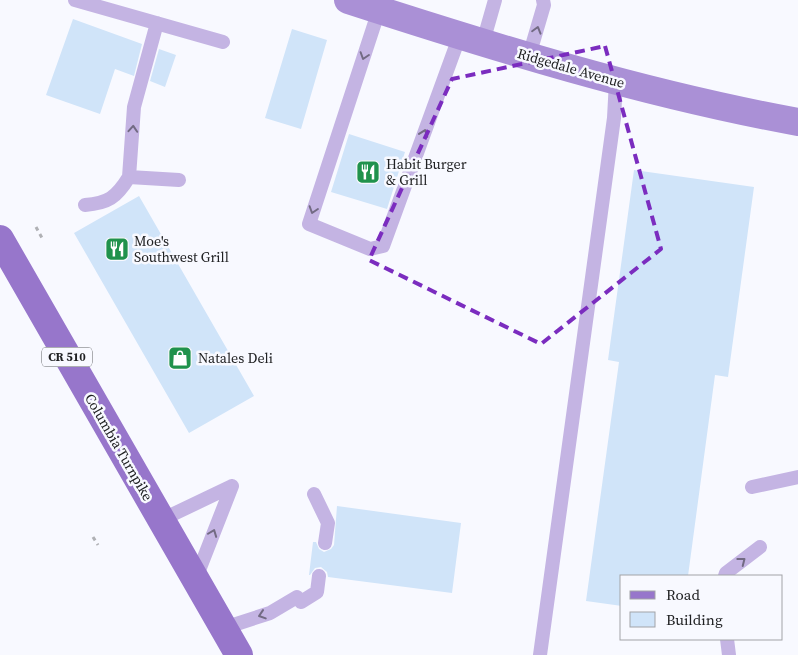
<svg xmlns="http://www.w3.org/2000/svg" width="798" height="655" font-family="'Source Serif 4',serif">
  <style>
    .building { fill: #d0e4f9 }
    .lines { fill: none; stroke-linecap: round; stroke-linejoin: round }
    .path { stroke: #b0b1b5; stroke-width: 3; stroke-dasharray: 4 4; stroke-linecap: butt }
    .service { stroke: #c4b4e3; stroke-width: 14 }
    .secondary { stroke: #aa90d6; stroke-width: 28 }
    .primary { stroke: #9776cb; stroke-width: 28 }
    .oneway { stroke: #726a83 }
    .marked { fill: none; stroke: #7b2cbf; stroke-width: 4; stroke-dasharray: 10 6; stroke-linejoin: round }
    .labels { text-anchor: middle; stroke-width: 5; stroke-linejoin: round; paint-order: stroke }
    .shield { fill: #f8f9ff; stroke: #616265; stroke-width: 1 }
    .shield-label { font-size: 12px; font-weight: bold; fill: #202123 }
    .street-label { font-size: 14px; fill: #202123; stroke: #f8f9ff }
    .poi-label { font-size: 14px; fill: #202123; stroke: #f8f9ff; text-anchor: start }
  </style>
  <rect width="100%" height="100%" fill="#f8f9ff"/>
  <path class="building" d="M73,19l69,25 -8,32 -19,-7 -15,45 -54,-19z
    M292,29l35,11 -26,89 -36,-11z
    M159,49l17,6 -11,32 -15,-6z
    M349,134l56,18 -18,57 -56,-17z
    M634,170l120,17 -26,190 -13,-2 -27,201h-66v30l-36,-5 33,-239 -11,-2z
    M139,196l115,200 -65,37 -115,-200z
    M337,506l124,17 -9,70 -124,-16 -1,-5 -6,-5 -6,1 -5,7h-1l4,-33h3l3,7 5,3 7,-3 3,-4z"/>
  <g class="lines">
    <path class="path" d="M36,227l6,11
      M93,537l5,8"/>
    <path class="service" d="M75,0l148,42
      M379,10l-70,214 61,25 13,-3 77,-211
      M483,42l12,-42
      M529,56l15,-51 -1,-5
      M129,177l5,-70 23,-84
      M85,205c23,-2 31,-7 44,-28l50,3
      M752,487l46,-10
      M314,494l14,29 -3,20
      M161,520l71,-34
      M725,576l1,-3 34,-26
      M196,578l36,-92
      M301,602l16,-10 2,-16
      M224,628l46,-15 27,-16
      M727,639l2,16
      M540,655l74,-537 2,-37"/>
    <path class="secondary" d="M348,0c148,48 297,94 450,122"/>
    <path class="primary" d="M0,239l239,416"/>
  </g>
  <defs><path id="oneway-chevron" d="M-2-3.5L2.5 0L-2 3.5" fill="none" stroke-width="1.6" stroke-linecap="round" stroke-linejoin="round" transform="scale(1.25)"/></defs>
  <g class="oneway">
    <use href="#oneway-chevron" transform="translate(537 30) rotate(-74)"/>
    <use href="#oneway-chevron" transform="translate(364 56) rotate(108)"/>
    <use href="#oneway-chevron" transform="translate(133 129) rotate(-86)"/>
    <use href="#oneway-chevron" transform="translate(424 133) rotate(-70)"/>
    <use href="#oneway-chevron" transform="translate(313 210) rotate(108)"/>
    <use href="#oneway-chevron" transform="translate(213 533) rotate(-69)"/>
    <use href="#oneway-chevron" transform="translate(742 561) rotate(-38)"/>
    <use href="#oneway-chevron" transform="translate(262 615) rotate(162)"/>
  </g>
  <path class="marked" d="M605,46l56,203 -120,95 -172,-84 83,-181z"/>
  <defs>
    <g id="restaurant-square" transform="scale(1.25)"><rect x="-9" y="-9" width="18" height="18" rx="4" fill="#20924c" stroke="#f8f9ff"/><path d="M-5-6h1v4h1v-4h1v4h1v-4h1v5L-1.5 .5V6h-2V.5L-5-1ZM5-6V6H3V1.5H1.5Q1.5-4 5-6Z" fill="#fff"/></g>
    <g id="shop-square" transform="scale(1.25)"><rect x="-9" y="-9" width="18" height="18" rx="4" fill="#20924c" stroke="#f8f9ff"/><path d="M-5-2.5h2.3a2.7 3.5 0 0 1 5.4 0H5L5.5 6h-11ZM-1.5-2.5h3a1.5 2.3 0 0 0-3 0Z" fill="#fff"/></g>
  </defs>
  <g fill-rule="evenodd">
    <use href="#restaurant-square" x="368" y="172"/>
    <use href="#restaurant-square" x="117" y="249"/>
    <use href="#shop-square" x="180" y="358"/>
  </g>
  <g class="labels">
    <rect class="shield" x="42" y="347.5" width="50" height="19" rx="4"/>
    <g class="shield-label">
      <text x="67" y="361">CR 510</text>
    </g>
    <g class="street-label">
      <text transform="translate(571 68) rotate(16)" y="5">Ridgedale Avenue</text>
      <text transform="translate(119 447) rotate(60)" y="5">Columbia Turnpike</text>
    </g>
    <g class="poi-label">
      <text x="386" y="169">Habit Burger<tspan x="386" dy="16">&amp; Grill</tspan></text>
      <text x="134" y="246">Moe's<tspan x="134" dy="16">Southwest Grill</tspan></text>
      <text x="198" y="363">Natales Deli</text>
    </g>
  </g>
  <rect x="620" y="575" width="162" height="65" fill="#f8f9ff" stroke="#a2a3a7"/>
  <rect x="630" y="591" width="25" height="8" fill="#9776cb" stroke="#a2a3a7"/>
  <text x="666" y="600" font-size="15" fill="#202123">Road</text>
  <rect x="630" y="612" width="25" height="15" fill="#d0e4f9" stroke="#a2a3a7"/>
  <text x="666" y="625" font-size="15" fill="#202123">Building</text>
</svg>
